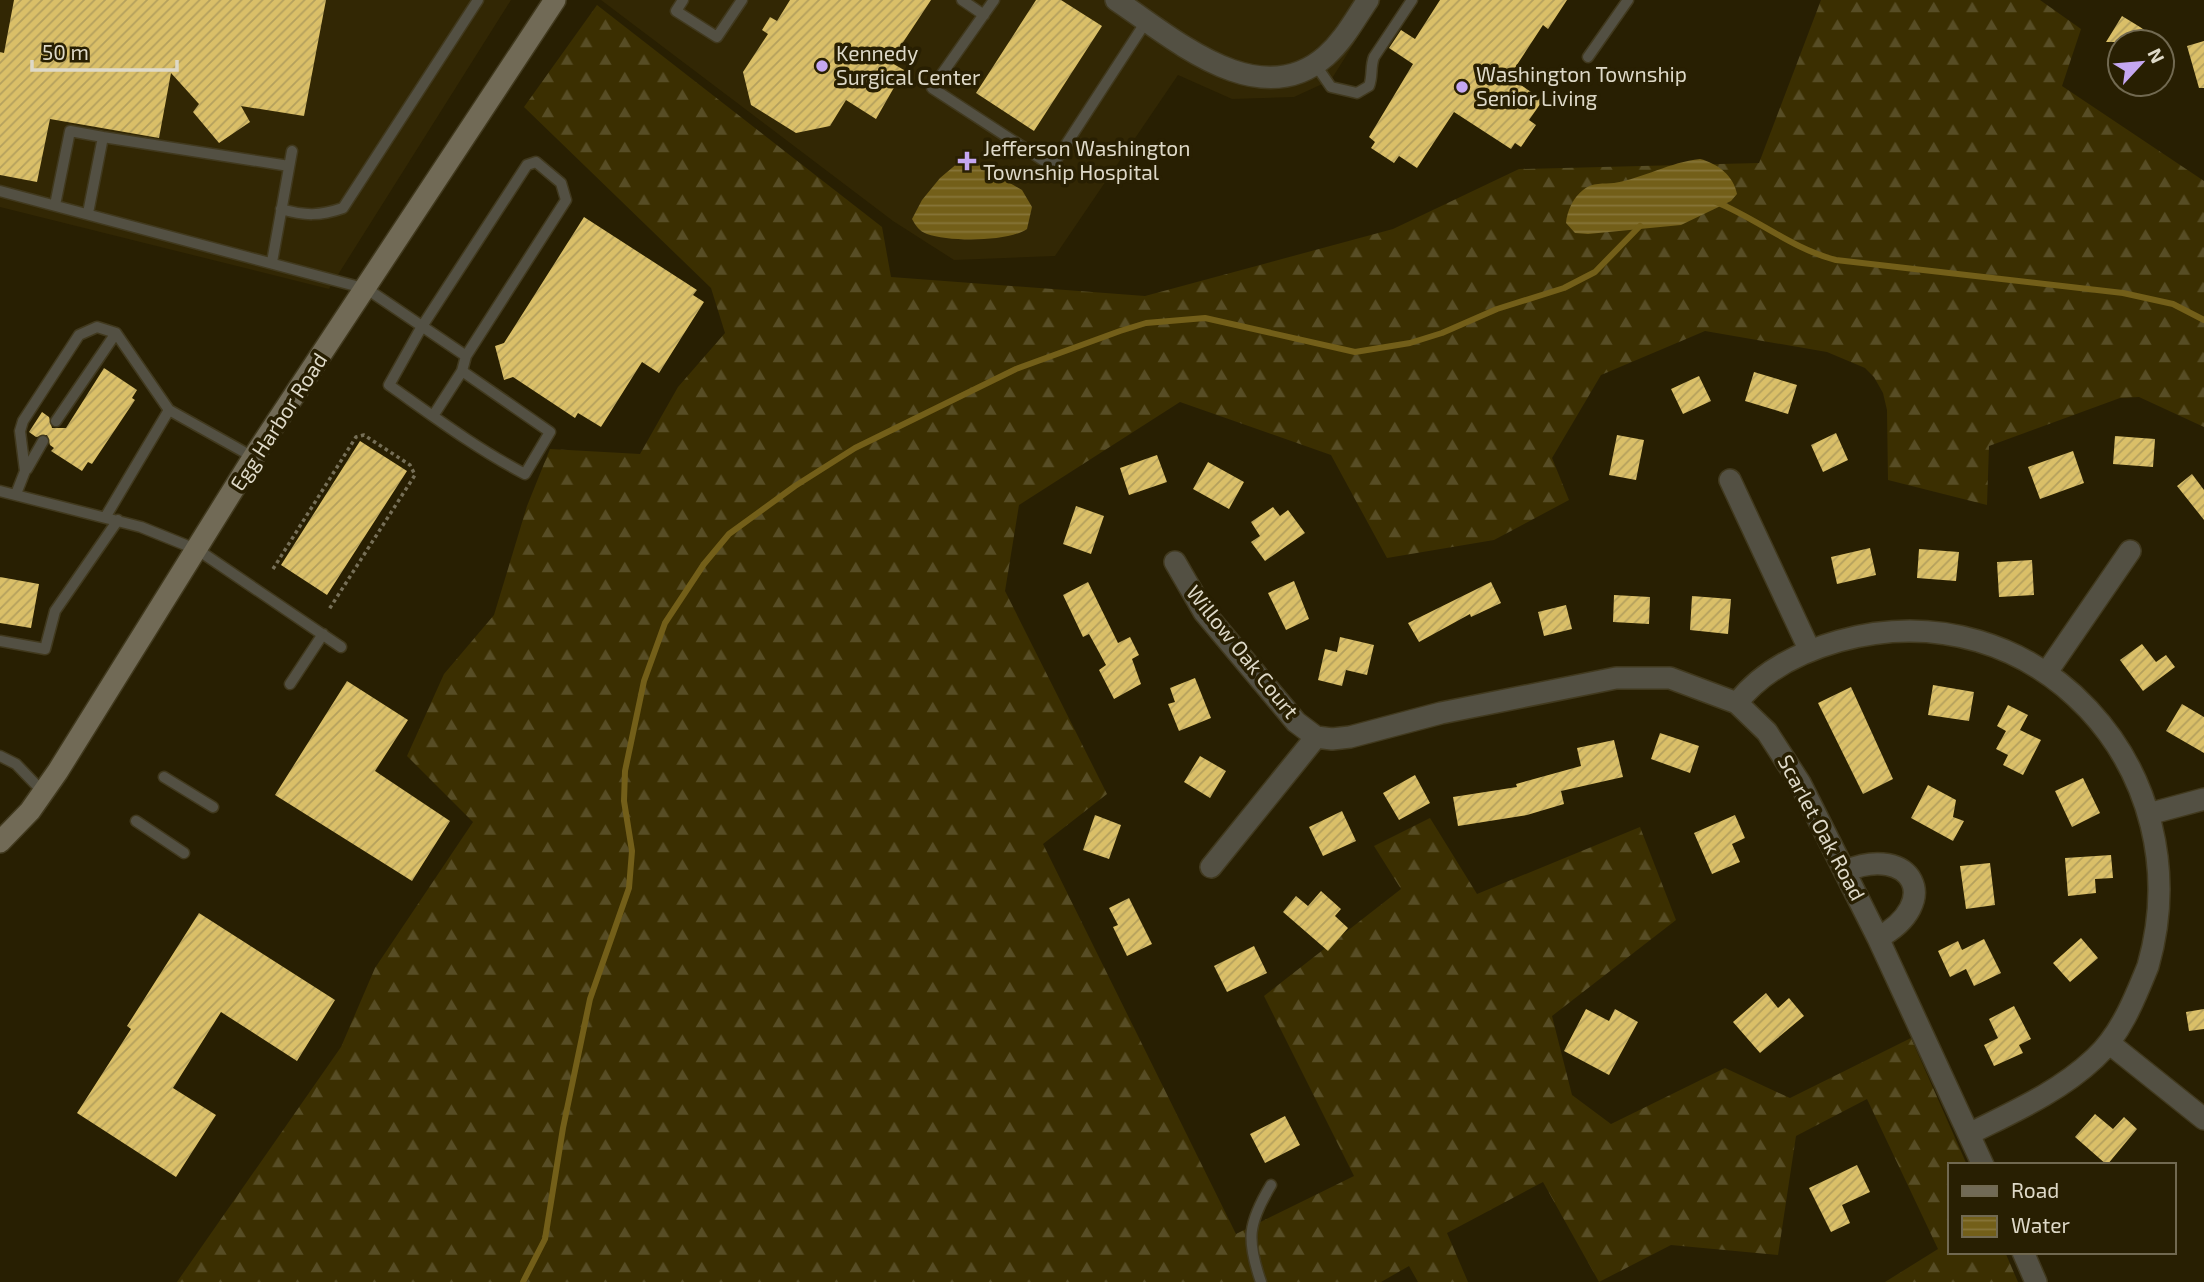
<svg xmlns="http://www.w3.org/2000/svg" width="2204" height="1282" font-family="'Exo 2',sans-serif">
  <style>
    .built { fill: #322704 }
    .forest { fill: url(#forest-firs) }
    .water { fill: url(#water-rules) }
    .lines { fill: none; stroke-linecap: round; stroke-linejoin: round }
    .stream { stroke: #735f19; stroke-width: 6 }
    .building { fill: url(#building-hatch) }
    .service-casing { stroke: #41391e; stroke-width: 13 }
    .minor-casing { stroke: #41391e; stroke-width: 24 }
    .secondary-casing { stroke: #41391e; stroke-width: 24 }
    .path { stroke: #766f57; stroke-width: 3.5; stroke-dasharray: 3.5 3.5; stroke-linecap: butt }
    .service { stroke: #535043; stroke-width: 10 }
    .minor { stroke: #535043; stroke-width: 21 }
    .secondary { stroke: #716a56; stroke-width: 21 }
    .poi-dot { fill: #c5a7f1; stroke: #281f02; stroke-width: 2.5 }
    .labels { text-anchor: middle; stroke-width: 7; stroke-linejoin: round; paint-order: stroke }
    .poi-label { font-size: 21px; fill: #ded9c8; stroke: #281f02; text-anchor: start }
    .street-label { font-size: 21px; fill: #ded9c8; stroke: #281f02 }
  </style>
  <defs>
    <pattern id="forest-firs" width="22" height="20" patternUnits="userSpaceOnUse" patternTransform="scale(1.75)"><rect width="22" height="20" fill="#3b2f01"/><path d="M5 1l3.5 6h-7zM16 11l3.5 6h-7z" fill="#574d25"/></pattern>
    <pattern id="water-rules" width="6" height="5" patternUnits="userSpaceOnUse" patternTransform="scale(1.75)"><rect width="6" height="5" fill="#735f19"/><path d="M0 2.5h6" fill="none" stroke="#867539"/></pattern>
    <pattern id="building-hatch" width="6" height="6" patternUnits="userSpaceOnUse" patternTransform="scale(1.75)"><rect width="6" height="6" fill="#dabf68"/><path d="M-1 1l2-2M0 6l6-6M5 7l2-2" fill="none" stroke="#b4a05d"/></pattern>
  </defs>
  <rect width="100%" height="100%" fill="#281f02"/>
  <path class="built" d="M0,0h511l-182,289 -329,-82z
    M601,0h780l-50,80 -37,17 -62,2 -54,-24 -123,181 -101,4 -61,-39z"/>
  <path class="forest" d="M1821,0h219l41,29 -19,57 142,95v246l-65,-30 -19,1 -131,48 -2,59 -99,-25 -1,-70 -4,-17 -9,-16 -9,-9 -38,-16 -122,-21 -104,44 -49,83 17,42 -75,40 -107,18 -56,-103 -151,-53 -161,103 -14,86 102,203 -64,50 193,390 118,-58 -90,-180 137,-107 -27,-43 56,-28 47,76 163,-67 36,93 -124,96 20,79 39,29 114,-56 65,30 121,-60 56,127h-17v87h55l13,30h-133l53,-33 -71,-150 -71,37 -18,119 -107,-10 -72,37 -56,-100 -96,51 21,49h-50l-9,-16 -28,16h-1204l164,-235 34,-79 98,-146 -66,-66 37,-82 50,-59 33,-109 23,-57 90,5 38,-67 47,-54 -14,-45 -187,-181 73,-102 285,222 9,50 254,19 248,-67 126,-60 240,-6z"/>
  <path class="water" d="M965,157l57,33 10,17 -5,22c-19,13 -78,13 -100,5 -8,-3 -11,-8 -15,-15l10,-19 18,-22z
    M1700,159c17,4 34,17 37,35l-6,7 -50,24 -93,9 -13,-1 -9,-10c1,-12 7,-25 17,-33 9,-8 21,-6 31,-7 30,-5 56,-21 86,-24z"/>
  <g class="lines">
    <path class="stream" d="M1716,202c42,17 76,47 120,58l287,33 50,11 31,16
      M523,1282l22,-43 18,-111 27,-129 39,-111 3,-37 -8,-50 1,-30 19,-90 21,-58 39,-59 25,-30 66,-48 60,-38 161,-79 104,-38 26,-8 59,-5 150,34 55,-9 32,-10 55,-24 67,-21 31,-16 45,-46"/>
  </g>
  <path class="building" d="M14,0h312l-22,116 -63,-10 9,16 -31,21 -26,-31 6,-8 -28,-31 -12,65 -109,-19 -13,63 -37,-7v-123l4,1z
    M790,0h141l-41,62 14,8 -28,49 -30,-19 -16,26 -34,7 -45,-28 -8,-33 25,-38 -6,-4 8,-13 7,4z
    M1036,0h25l41,26 -68,105 -58,-38z
    M1440,0h127l-19,29 -5,-4 -34,52 34,23 -14,20 7,5 -15,22 -6,-4 -4,6 -57,-37 -37,56 -18,-12 -5,7 -23,-15 4,-6 -6,-5 44,-73 -24,-16 12,-18 14,9z
    M2122,16l18,11 22,15h-56z
    M2204,41v47h-5l-12,-42z
    M584,217l113,73 -4,5 11,7 -45,71 -17,-11 -41,65 -23,-14 -3,5 -62,-41 -9,3 -9,-34 9,-3z
    M104,368l33,22 -5,8 3,2 -43,64 -4,-2 -6,9 -31,-20 3,-3 -4,-3 -3,-10 -11,2 -7,-5 13,-20 7,5 3,11h14z
    M1754,372l43,13 -9,29 -43,-13z
    M1699,376l12,25 -28,13 -12,-25z
    M1836,433l12,27 -25,12 -12,-27z
    M1617,435l27,5 -8,40 -27,-5z
    M2115,436l40,3 -2,28 -40,-3z
    M360,441l47,30 -80,124 -46,-30z
    M2073,451l11,32 -44,16 -12,-32z
    M1157,455l10,27 -38,13 -9,-27z
    M1208,462l36,20 -15,27 -36,-20z
    M2192,474l12,16v30l-27,-34z
    M1076,506l28,10 -13,38 -28,-10z
    M1273,507l7,9 8,-6 17,23 -40,28 -14,-19 9,-6 -9,-14z
    M1870,548l6,27 -39,9 -6,-27z
    M1919,549l40,3 -3,29 -39,-3z
    M2032,560l2,35 -35,2 -2,-35z
    M0,577l39,7 -8,44 -31,-5z
    M1294,581l15,38 -23,11 -18,-37z
    M1088,582l30,61 12,-6 9,18 -7,4 9,25 -27,15 -15,-29 7,-5 -17,-31 -6,3 -20,-42z
    M1491,582l10,21 -30,14 -1,-3 -51,28 -11,-19z
    M1614,595l36,2 -1,27 -36,-2z
    M1692,596l39,3 -3,35 -38,-4z
    M1566,605l6,24 -28,7 -6,-24z
    M1340,637l34,8 -7,30 -21,-5 -4,16 -24,-6 7,-31 12,3z
    M2142,644l14,18 10,-7 9,12 -32,24 -23,-31z
    M1195,678l16,40 -32,13 -11,-27 7,-2 -5,-14z
    M347,681l61,39 -33,51 75,50 -38,60 -137,-86z
    M1933,685l41,7 -5,29 -41,-6z
    M1851,687l42,92 -30,15 -45,-91z
    M2182,704l22,13v36l-38,-22z
    M2008,705l20,10 -8,15 21,10 -18,35 -20,-10 5,-10 -12,-6 10,-18 -9,-5z
    M1660,733l39,13 -9,27 -39,-14z
    M1614,740l9,37 -62,14 3,13 -37,11 -69,11 -5,-29 64,-10 -1,-3 65,-18 -4,-18z
    M1200,756l26,15 -16,27 -26,-16z
    M1415,775l15,28 -31,17 -16,-27z
    M2083,778l17,35 -28,14 -17,-36z
    M1928,785l28,15 -3,17 11,4 -11,20 -42,-23z
    M1342,811l14,30 -33,15 -14,-29z
    M1095,815l26,10 -12,34 -26,-9z
    M1735,815l10,23 -13,6 8,18 -28,12 -18,-41z
    M2111,855l2,23 -18,1 1,14 -28,3 -3,-38z
    M1990,863l5,42 -29,4 -6,-43z
    M1321,891l20,18 -6,7 13,12 -20,23 -45,-39 13,-16 12,10z
    M1129,898l23,46 -25,12 -14,-29 5,-2 -9,-17z
    M199,913l136,87 -38,61 -76,-49 -48,76 43,27 -40,62 -99,-64 54,-84 -4,-3z
    M2081,938l17,20 -28,24 -17,-19z
    M1984,939l17,34 -27,13 -8,-17 -16,8 -12,-26 20,-10 4,9z
    M1254,946l13,27 -40,19 -13,-26z
    M1766,993l12,15 11,-10 15,18 -44,37 -27,-31z
    M2014,1006l17,33 -12,6 4,8 -29,13 -10,-21 14,-7 -9,-19z
    M1586,1009l23,12 6,-12 23,13 -29,53 -45,-24z
    M2204,1009v20l-15,2 -3,-19z
    M2095,1114l18,15 11,-12 13,12 -30,36 -32,-28z
    M1285,1116l15,29 -35,18 -15,-29z
    M1857,1165l13,27 -28,13 8,18 -19,9 -22,-44z"/>
  <g class="lines">
    <g class="service-casing">
      <path id="service" d="M683,0l-7,11 41,26 25,-37
        M962,0l22,15
        M994,0l-62,88 120,78 95,-146
        M1588,57l40,-57
        M1315,64l16,23 26,6 12,-7c4,-10 1,-19 5,-29l38,-57
        M0,191l367,98 99,67
        M55,205l15,-74 33,6
        M281,209c24,7 39,7 62,-1l135,-208
        M88,213l15,-76 186,29
        M272,262l20,-111
        M433,416l29,-45 4,-15 100,-156 -5,-17 -25,-21 -9,3 -106,163 -32,57c44,31 88,64 136,89l25,-42 -88,-61
        M56,421l60,-88
        M27,469l16,-28
        M0,491l141,36 57,23 143,97
        M16,494l9,-23 -5,-40 3,-10 56,-86 18,-8 19,6 53,77 84,47
        M106,516l63,-106
        M0,641l45,8 10,-38 63,-91
        M290,684l33,-50
        M0,756l16,8 27,28
        M164,777l49,30
        M136,821l48,32
        M1261,1282c-15,-43 -13,-59 10,-97"/>
    </g>
    <g class="minor-casing">
      <path id="minor" d="M1116,0c57,38 143,115 210,56 18,-16 29,-37 42,-56
        M1730,480l80,171
        M1175,562l29,50 92,110 20,15 16,2 18,-2 91,-24 175,-35h54l67,25 30,29 33,51 78,155 105,227
        M2049,669l81,-118
        M1737,703c25,-32 63,-51 102,-62 197,-55 365,129 309,325 -13,32 -27,68 -53,92 -36,34 -82,54 -126,76
        M2156,812l48,-13
        M1211,867l105,-130
        M1845,871c67,-28 99,31 33,67
        M2109,1043l95,76
        M2023,1252l13,30"/>
    </g>
    <g class="secondary-casing">
      <path id="secondary" d="M0,842l30,-31 28,-40 198,-318 299,-453"/>
    </g>
    <path class="path" d="M273,569l83,-132 8,-2 46,30 5,10 -87,136"/>
    <use href="#service" class="service"/>
    <use href="#minor" class="minor"/>
    <use href="#secondary" class="secondary"/>
  </g>
  <g class="poi-dot">
    <circle cx="822" cy="66" r="7"/>
    <circle cx="1462" cy="87" r="7"/>
    <path d="M963.5 150.5h7v7h7v7h-7v7h-7v-7h-7v-7h7z"/>
  </g>
  <g class="labels">
    <g class="poi-label">
      <text x="836" y="61">Kennedy<tspan x="836" dy="24">Surgical Center</tspan></text>
      <text x="1476" y="82">Washington Township<tspan x="1476" dy="24">Senior Living</tspan></text>
      <text x="983" y="156">Jefferson Washington<tspan x="983" dy="24">Township Hospital</tspan></text>
    </g>
    <g class="street-label">
      <text transform="translate(279 422) rotate(-57)" y="7">Egg Harbor Road</text>
      <text transform="translate(1242 652) rotate(51)" y="7">Willow Oak Court</text>
      <text transform="translate(1821 828) rotate(62)" y="7">Scarlet Oak Road</text>
    </g>
  </g>
  <rect x="1948" y="1163" width="228" height="91" fill="#281f02" stroke="#716951" stroke-width="2"/>
  <rect x="1962" y="1186" width="35" height="10" fill="#716a56" stroke="#716951" stroke-width="2"/>
  <text x="2011" y="1198" font-size="21" fill="#ded9c8">Road</text>
  <rect x="1962" y="1216" width="35" height="21" fill="url(#water-rules)" stroke="#716951" stroke-width="2"/>
  <text x="2011" y="1233" font-size="21" fill="#ded9c8">Water</text>
  <g transform="translate(2141 63) rotate(64)"><circle r="33" fill="#281f02" stroke="#716951" stroke-width="2"/>
  <path d="M0-5L12 26L0 18L-12 26Z" fill="#c5a7f1"/>
  <text y="-10" font-size="19" font-weight="bold" text-anchor="middle" fill="#ded9c8">N</text>
  </g>
  <path d="M32 60v10h145v-10" fill="none" stroke="#ded9c8" stroke-width="3.5"/>
  <text x="42" y="60" font-size="21" fill="#ded9c8" stroke="#281f02" stroke-width="5" paint-order="stroke">50 m</text>
</svg>
